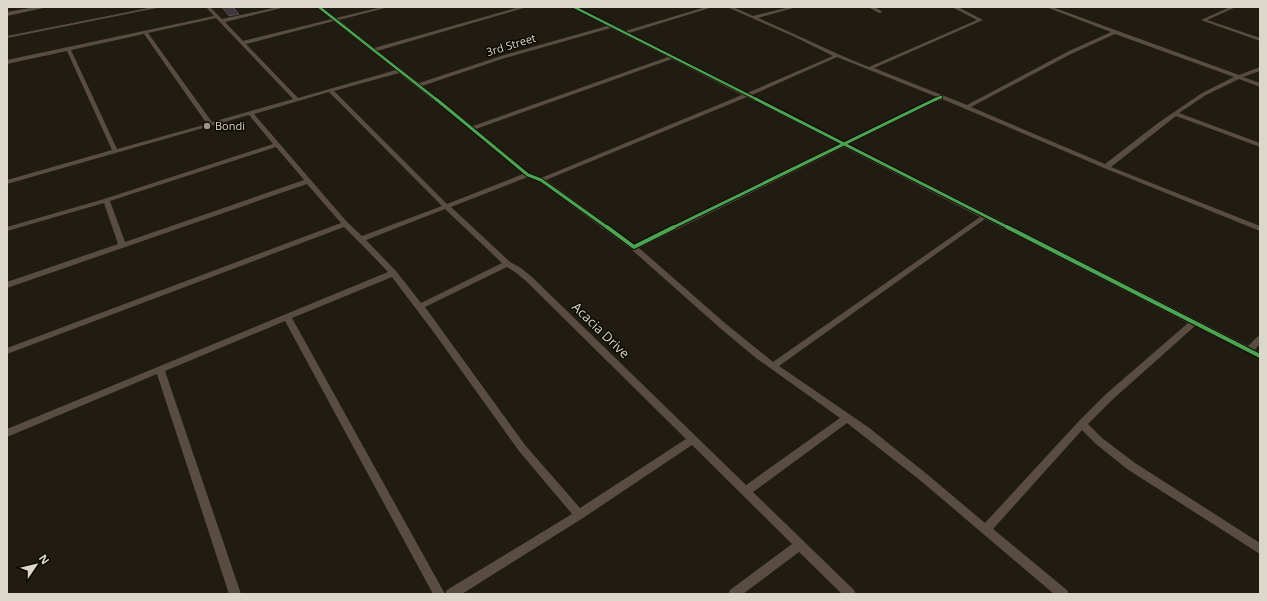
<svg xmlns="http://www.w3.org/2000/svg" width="1267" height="601" font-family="'Open Sans',sans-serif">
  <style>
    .building { fill: #40383c; stroke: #524e4e }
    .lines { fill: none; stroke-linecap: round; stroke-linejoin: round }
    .street { fill: #584d40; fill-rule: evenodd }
    .secondary { fill: #5a4e3e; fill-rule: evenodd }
    .cycleway-far2-casing { stroke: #0d0a03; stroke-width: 4 }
    .cycleway-far1-casing { stroke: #0d0a03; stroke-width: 5 }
    .cycleway-casing { stroke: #0d0a03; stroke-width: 6 }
    .cycleway-far2 { stroke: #4ca352; stroke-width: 2.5 }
    .cycleway-far1 { stroke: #4ca352; stroke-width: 3 }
    .cycleway { stroke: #4ca352; stroke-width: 4 }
    .poi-dot { fill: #9a9689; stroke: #0d0a03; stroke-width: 1.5 }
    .labels { text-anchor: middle; stroke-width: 3; stroke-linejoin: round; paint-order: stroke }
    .far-street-label { font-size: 11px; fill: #dbd7ca; stroke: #0d0a03 }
    .far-poi-label { font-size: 11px; fill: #dbd7ca; stroke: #0d0a03; text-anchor: start }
    .street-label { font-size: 13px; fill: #dbd7ca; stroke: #0d0a03 }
  </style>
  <rect width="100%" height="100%" fill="#211c11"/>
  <path class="building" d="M222,7h11l6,7 -10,2z"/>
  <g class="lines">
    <path class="street" d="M153,7h9l-155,31v-2z
      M206,7h4l12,12 56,-12h8l-61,15 18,19 89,-22 -15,-12h5l14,11 46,-11h7l-50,13 35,28 146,-41h7l-150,44 42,32 82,-27 106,-30 -35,-19h5l48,24 81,-24h7l-84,26 118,60 86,-37 -38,-19 -68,-30h6l20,9 37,-9h7l-39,11c38,16 73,34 111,49l108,-47 -25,-13h6l25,13 -109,48 93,37 100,-53 44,-20 -65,-25h6l187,68 21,-8v4l-17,6 17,6v4l-21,-8 -33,16 -27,18 81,30v4l-84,-31 -65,51 149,59v5l-156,-63 -162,-69 -93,45 399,202 9,-9 3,-1v8l-5,6 5,2v7l-65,-33 -83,74 -24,24 14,14 33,25 125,80v11l-133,-85 -31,-25 -14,-14 -89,99 74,61 2,4h-15l-133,-113 -74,-58 -94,69 101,98 2,4h-14l-43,-42 -56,42h-15l2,-4 62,-46 -100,-99 -109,73 -121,76h-17l2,-4 125,-76 -53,-63 -84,-117 -43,-57 -100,41 153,276h-12l-148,-273 -120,50 76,223h-12l-72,-220 -150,63v-8l381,-157 -20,-21 -24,-24 -337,127v-6l334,-125 -34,-39 -300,104v-6l111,-38 -14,-41 -97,28v-4l97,-28 169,-55 -24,-29 -242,69v-4l105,-30 -45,-99 -60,13v-4l207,-44zM216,18l77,81 -81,23 -64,-89zM334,21l62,49 -98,28 -52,-54zM611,28l57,29 -195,69 -51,-40 83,-28zM144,34l63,90 -90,25 -46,-99zM1115,34l119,43 -32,16 -44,30 -53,41 -134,-57 100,-53zM837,57l100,40 -93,45 -92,-47zM672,59l70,36 -201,83 -11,-4 -54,-45zM399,73l71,56 53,45 -76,30 -113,-113zM329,92l113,114 -80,30 -15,-14 -93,-108zM747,97l92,47 -205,100 -88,-64zM276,147l28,33 -179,62 -15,-41zM844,147l136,70 -207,145 -47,-38 -87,-76zM528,177l11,4 92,68 89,79 36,30 84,60 -94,67 -214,-208 -11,-9 -11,-6 -59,-55zM445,209l57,54 -81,40 -25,-32 -30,-31zM985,219l203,104 -82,71 -27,27 -94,102 -57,-48 -60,-48 -89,-61zM507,267l8,5 11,9 160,158 -106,69 -55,-63 -100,-138z
      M868,7h6l9,5 -4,1z
      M1230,7h6l-29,13 53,18v3l-59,-21z"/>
    <path class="secondary" d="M35,7h13l-41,9v-4z"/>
    <g class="cycleway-far2-casing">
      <path id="cycleway-far2" d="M319,7l118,93
        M574,7l184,93
        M934,100l7,-3"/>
    </g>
    <g class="cycleway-far1-casing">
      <path id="cycleway-far1" d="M436,99l92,76 13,5 67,48
        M756,99l253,129
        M672,228l264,-129"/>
    </g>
    <g class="cycleway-casing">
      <path id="cycleway" d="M607,227l27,20 40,-20
        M1007,227l253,129"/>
    </g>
    <use href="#cycleway-far2" class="cycleway-far2"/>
    <use href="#cycleway-far1" class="cycleway-far1"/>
    <use href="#cycleway" class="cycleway"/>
  </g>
  <circle class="poi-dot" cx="207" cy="126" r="4"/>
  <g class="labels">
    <g class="far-street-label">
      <text transform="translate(511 45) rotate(-17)" y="4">3rd Street</text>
    </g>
    <g class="far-poi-label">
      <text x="215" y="130">Bondi</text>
    </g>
    <g class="street-label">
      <text transform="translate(601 330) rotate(44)" y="5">Acacia Drive</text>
    </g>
  </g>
  <rect width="1267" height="601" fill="none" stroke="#dbd7ca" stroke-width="16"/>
  <g transform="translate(36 565) rotate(55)" stroke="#0d0a03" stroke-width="3" paint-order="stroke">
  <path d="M0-3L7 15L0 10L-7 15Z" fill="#dbd7ca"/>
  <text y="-6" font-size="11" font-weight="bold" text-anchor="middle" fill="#dbd7ca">N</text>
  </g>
</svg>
